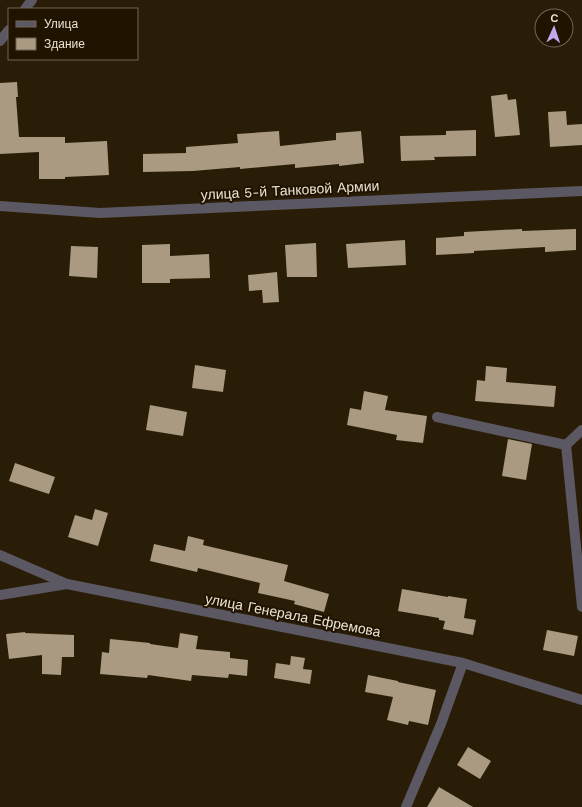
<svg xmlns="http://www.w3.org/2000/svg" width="582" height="807" font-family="'Work Sans',sans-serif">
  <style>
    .building { fill: #a99a81 }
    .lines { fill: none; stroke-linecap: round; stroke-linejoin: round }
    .minor { stroke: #5c5863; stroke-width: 10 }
    .labels { text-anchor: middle; stroke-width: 4; stroke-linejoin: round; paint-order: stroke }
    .street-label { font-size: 14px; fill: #ebe2d5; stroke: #201401 }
  </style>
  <rect width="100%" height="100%" fill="#2a1d07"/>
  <path class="building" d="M17,82l1,15h-2l3,40h46v6l42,-2 2,34 -44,2v2h-26v-27l-39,2v-71z
    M507,94l1,6 8,-1 4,36 -25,2 -4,-41z
    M566,111l1,14 15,-1v21l-32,2 -2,-35z
    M476,130v26l-42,1 1,3 -34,1 -1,-25 46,-1v-4z
    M279,131l1,15 56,-6v-7l25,-2 3,32 -25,3v-2l-44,4v-4l-55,5v-2l-47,4 -50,1v-18l43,-1v-6l52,-4 -1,-9z
    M522,229v2l54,-2v21l-31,2v-5l-71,4v2l-38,2v-17l28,-2v-4z
    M405,240l1,25 -58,3 -2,-24z
    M316,243l1,34h-30l-2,-32z
    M170,244v12l39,-2 1,24 -40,1v4h-28v-38z
    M71,246l27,1 -1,31 -28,-2z
    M277,272l2,30 -16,1 -1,-13 -13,1 -1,-16z
    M195,365l31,5 -3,22 -31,-4z
    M486,366l21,2 -1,14 50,4 -2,21 -79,-6 2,-21 8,1z
    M364,391l24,5 -3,14 42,6 -4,27 -27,-3 1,-5 -50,-10 3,-17 11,2z
    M150,405l37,7 -4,24 -37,-6z
    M508,439l24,5 -6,36 -24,-4z
    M15,463l40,14 -6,17 -40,-13z
    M95,509l13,4 -10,33 -30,-9 7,-22 17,5z
    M188,536l16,4 -1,5 85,20 -4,16 45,13 -5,18 -30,-8 1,-3 -37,-8 2,-10 -62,-15 -1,4 -47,-11 4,-17 31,7z
    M402,589l46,8v-1l19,3 -3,19 12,2 -3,15 -30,-6 2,-8 -6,-1v-2l-41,-7z
    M547,630l31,6 -4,20 -31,-6z
    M25,632v1l49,2v22h-12l-1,18 -19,-1v-19l-33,4 -3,-25z
    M180,633l18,3 -2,13 34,3v6l18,2 -1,16 -18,-2 -1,4 -36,-3 -1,6 -43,-6 -1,3 -47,-4 2,-22 7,1 1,-14 40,4v1l28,4z
    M291,656l14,2 -2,11 9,1 -2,14 -36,-6 2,-15 14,2z
    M368,675l30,6v1l38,8 -8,35 -19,-4 -1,4 -21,-5 6,-23 -28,-5z
    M468,747l23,14 -11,18 -23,-14z
    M439,787l34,20h-46z"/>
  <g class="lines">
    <path class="minor" d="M25,9l7,-9
      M0,41l9,-11
      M0,206l100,7 482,-22
      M437,417l129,28 16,-15
      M566,445l16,162
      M0,555l67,29 396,79 119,37
      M0,595l67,-11
      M406,807l35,-83 22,-61"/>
  </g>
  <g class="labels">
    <g class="street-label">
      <text transform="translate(290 190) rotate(-3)" y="5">улица 5-й Танковой Армии</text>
      <text transform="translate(293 615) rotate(11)" y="5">улица Генерала Ефремова</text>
    </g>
  </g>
  <rect x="8" y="8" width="130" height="52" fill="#201401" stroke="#716656"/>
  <rect x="16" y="21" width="20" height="6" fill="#5c5863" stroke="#716656"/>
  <text x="44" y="28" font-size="12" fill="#ebe2d5">Улица</text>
  <rect x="16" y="38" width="20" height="12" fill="#a99a81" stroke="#716656"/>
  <text x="44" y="48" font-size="12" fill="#ebe2d5">Здание</text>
  <g transform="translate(554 28) rotate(3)"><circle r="19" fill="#201401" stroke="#716656"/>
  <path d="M0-3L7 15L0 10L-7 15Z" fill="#c5a7f1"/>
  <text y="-6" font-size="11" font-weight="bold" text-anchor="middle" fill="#ebe2d5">С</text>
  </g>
</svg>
